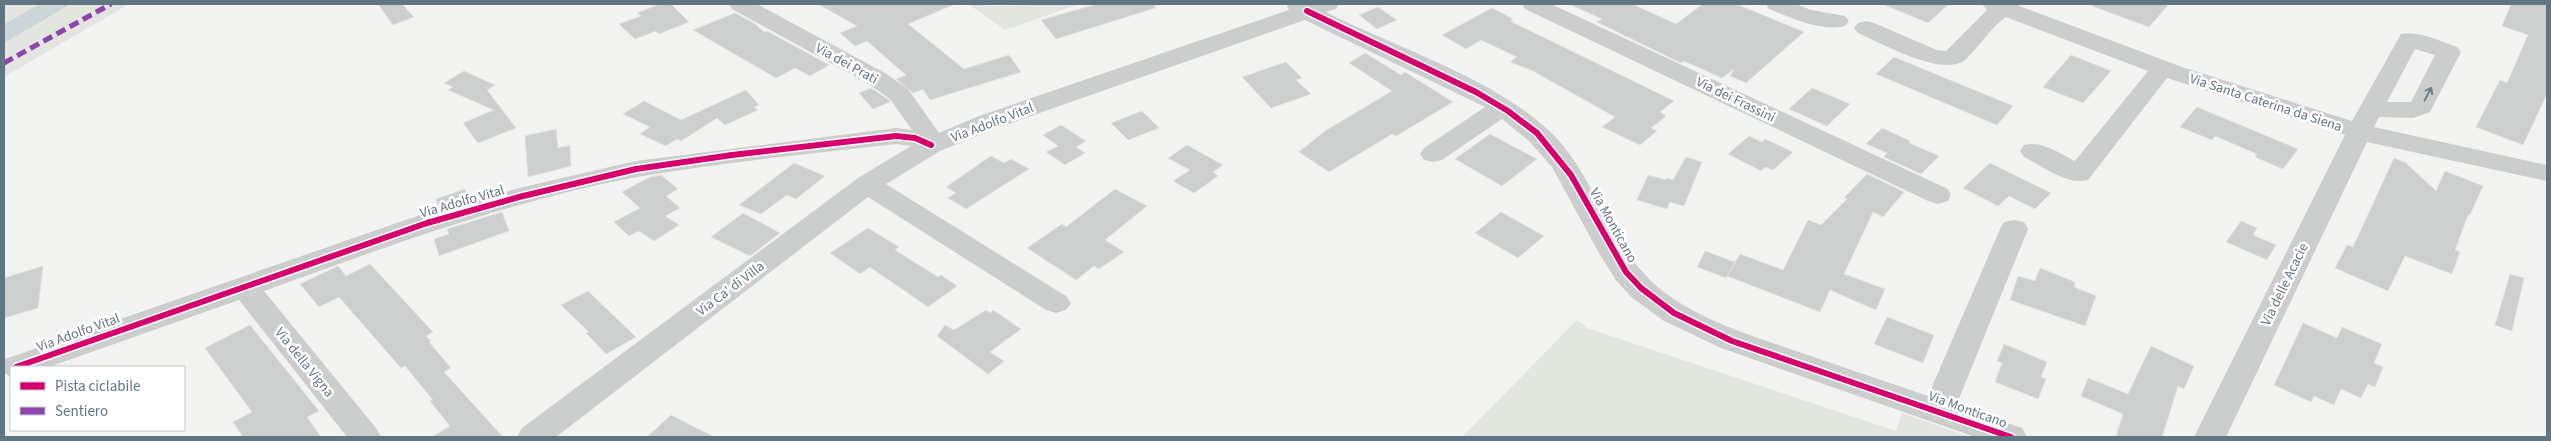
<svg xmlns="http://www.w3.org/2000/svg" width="2551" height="441" font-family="'Source Sans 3',sans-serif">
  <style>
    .green { fill: #e2e6df }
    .water { fill: #ccd5d8 }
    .building { fill: #cdcfcf; stroke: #e2e2e1 }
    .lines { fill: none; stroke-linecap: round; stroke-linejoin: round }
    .minor { fill: #cccece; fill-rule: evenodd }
    .quiet { stroke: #8e44ad; stroke-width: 5; stroke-dasharray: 10 5; stroke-linecap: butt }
    .cycleway-casing { stroke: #fff; stroke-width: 9 }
    .cycleway { stroke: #d6006c; stroke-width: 6 }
    .oneway { stroke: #6c7e8a }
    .labels { text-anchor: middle; stroke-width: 5; stroke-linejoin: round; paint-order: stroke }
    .street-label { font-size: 14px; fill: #617583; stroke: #fff }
  </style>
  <rect width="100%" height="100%" fill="#f3f3f1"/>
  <path class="green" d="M4,4h36l-36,20z
    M71,4h58l-125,73v-34z
    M968,4l23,2 88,-2 -74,26z
    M1577,320l10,8 309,103 6,-18 68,24h-508z"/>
  <path class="water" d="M40,4h31l-67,39v-19z"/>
  <path class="building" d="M378,4h24l12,13 -21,8z
    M660,4h11l18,18 -30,12 -3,-3 -21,8 -16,-15 22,-8 -4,-3z
    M818,4h137l-47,20 56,45 45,-14 12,17 -91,28 -7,-11 -10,4 -17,-14 10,-4 -39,-34 -12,5 -15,-13 17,-7z
    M1097,4h58v4l-99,31 -15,-19z
    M1569,4h63l44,20 27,-20h33l68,28 -58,51 -16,-7 4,-7 -12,9 -38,-17 -3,2 -84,-41 5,-3z
    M1882,4h67l-21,19z
    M2093,4h76l-20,23 -57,-21z
    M2511,4h36v90l-24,51 -47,-18 24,-47 7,3 21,-48 -26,-9z
    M1378,7l19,13 -20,9 -18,-14z
    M1492,8l21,11 -3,2 164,80 -14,11 6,4 -15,12 6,3 -17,14 -38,-18 13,-10 -82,-46 -23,-9 7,-5 -36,-17 -15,9 -24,-14z
    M735,13l19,10 10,9 3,-1 62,34 -19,11 -15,-8 -19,10 -83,-48z
    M1365,53l36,22 4,-3 48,30 -57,34 -4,-2 -63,38 -30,-20 26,-21 67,-40 -43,-28z
    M2071,55l40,16 -28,32 -40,-16z
    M1894,57l119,49 -16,19 -121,-51z
    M1286,62l16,16 -6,2 15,14 -40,14 -29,-31z
    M464,71l31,14 -8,5 29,38 -38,15 -15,-20 31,-13 -46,-20 5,-3 -9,-4z
    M871,88l18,12 1,2 -17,7 -14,-16z
    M1812,88l38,16 -23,22 -38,-17z
    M746,90l13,15 -5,2 4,3 -33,15 -8,-7 -36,23 -4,-2 -11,7 -26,-12 10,-7 -27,-13 21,-13 37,19z
    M2197,107l101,42 -15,20 -28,-12 2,-3 -42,-18 -3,4 -32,-13z
    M1142,111l17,17 -31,12 -17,-17z
    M1061,125l25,16 -10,6 9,6 -20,12 -19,-13 12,-6 -15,-11z
    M1882,128l28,13 -1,2 30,13 -18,18 -37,-17 3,-4 -21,-9z
    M556,129l2,19 12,-3 1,21 -43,11 -3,-41z
    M1490,134l47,25 -35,27 -47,-27z
    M1749,136l13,6 3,-3 28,13 -20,18 -8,-3 -4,4 -33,-17z
    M1187,145l36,20 -10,7 5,4 -24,17 -21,-12 17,-11 -22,-12z
    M991,156l13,7 7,-4 18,10 -63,40 -18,-11 8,-5 -10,-6z
    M1686,157l16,5 -18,44 -14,-4 -3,7 -30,-9 11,-25 18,5 1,-2 6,2z
    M2394,158l12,5 30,28 9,-20 38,15 -13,29h-2l-13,35 5,2 -8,22 -47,-18 -17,35 -53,-23 12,-23 6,2z
    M794,163l31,13 -29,23 -9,-4 -26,19 -22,-9z
    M1990,163l61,30 -16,16 -26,-13 -11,10 -35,-18z
    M1867,174l37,18 -21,25 -10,-5 -29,62 41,15 -9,21 -46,-20 -10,22 -93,-36 13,-22 43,16 25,-50 13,5 26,-26 -3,-1z
    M661,175l17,14 -12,7 14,12 -15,8 14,9 -25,16 -15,-10 -10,5 -15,-14 26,-14 -18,-16 28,-15z
    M465,189l3,11 -29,8 -3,-9z
    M1115,189l32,17 -42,34 19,12 -25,17 -5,-3 -18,14 -49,-32 35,-24 4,3z
    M502,212l7,19 -70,25 -5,-17 15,-5 -2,-5z
    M1501,212l43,24 -26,22 -43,-25z
    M743,213l37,20 -30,23 -39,-19z
    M2241,221l16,7 -4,7 23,10 -9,15 -41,-18z
    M868,228l31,19 -4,3 43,27 3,-2 16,11 -29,21 -58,-40 -10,7 -30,-21z
    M1705,251l30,11 -9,16 -29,-11z
    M370,264l63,68 -7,4 5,5 -2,1 22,26 -7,4 59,65h-71l18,-11 -20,-25 3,-1 -28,-34 -4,2 -62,-71 -20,10 -19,-23 38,-18 8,10z
    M43,266l-5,42 -34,10v-40z
    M2040,268l35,14 -1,5 22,9 -11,30 -75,-26 8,-24 17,5z
    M2510,274l14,4 -12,53 -17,-6z
    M588,291l48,46 -30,17 -20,-21 3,-1 -28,-27z
    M986,310l4,3 3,-3 28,19 -31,23 14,9 -16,13 -51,-38 8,-11 9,5z
    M1887,317l47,18 -11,28 -49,-19z
    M2303,323l34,15 5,-11 40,17 -8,19 9,4 -8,20 -7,-3 -7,14 -20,-9 -7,16 -20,-9 -3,6 -37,-17z
    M250,325l69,86 -12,6 14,20h-78l-10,-15 19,-10 -47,-64z
    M2004,344l43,18 -6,15 5,2 -8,20 -43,-17 7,-19 -5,-2z
    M2151,346l43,20 -10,23 -6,-3 -16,51h-46l7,-23 -42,-18 7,-18 40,16z
    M671,415l43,22h-67z"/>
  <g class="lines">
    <path class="minor" d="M729,4h28l128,69 23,16 31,44 40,-17 310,-106 -2,-4 1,-2h51l-3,5 -10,3c72,37 181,70 234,130 41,48 55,116 108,153 38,27 84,41 128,56 44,15 88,30 132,45l72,-167 4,-7 10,-2 10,2 4,7 -72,177 66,22 5,9h-52l-254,-89 -57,-27 -34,-25 -14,-16 -16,-25 -48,-88 -24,-27 -26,-21 -60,41 -9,2 -9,-2 -4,-6 4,-6 61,-41 -180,-87 -308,108 -57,23 -54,33 180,112 5,7 -5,7 -10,3 -10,-3 -178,-113 -312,240h-39l5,-9 336,-250 53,-32 -15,-2c-86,10 -174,18 -259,33 -128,24 -251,70 -373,114l112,137 5,9h-34l-108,-137 -190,67h-38v10l-7,-4 1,-14 412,-143 102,-28 117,-27 260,-33 16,2 -22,-31 -23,-16 -135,-74z
      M1522,4h29l397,185 3,6 -3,6 -10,3 -10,-3 -403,-192z
      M1766,4h30l15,6 34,6 4,5 -4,5c-25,6 -53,-8 -76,-17z
      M1982,4h38l-1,2 163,61 170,54 49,-87c17,-4 39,7 56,13l4,5 -31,60 -17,6 -34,-1 -5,10 173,38v16l-180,-39 -141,295h-32l151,-302 -178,-57 -79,102c-21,6 -45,-14 -64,-23l-4,-6 4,-6c18,-5 35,8 51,16l73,-90 -142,-54c-16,11 -26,29 -40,42 -21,20 -85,-16 -108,-26l-4,-5 4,-5 8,-2 8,2 63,27 9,1 41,-41zM2415,49l20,6 -24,47h-24z"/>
    <path class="quiet" d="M4,63l107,-59"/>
    <g class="cycleway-casing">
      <path id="cycleway" d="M1307,11l169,81 32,19 29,22 34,42 55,97 15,16 33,25 58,28 279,96
        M16,367l411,-144 92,-26 117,-28 96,-14 164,-19 19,2 16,7"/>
    </g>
    <use href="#cycleway" class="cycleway"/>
  </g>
  <defs><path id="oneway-shaft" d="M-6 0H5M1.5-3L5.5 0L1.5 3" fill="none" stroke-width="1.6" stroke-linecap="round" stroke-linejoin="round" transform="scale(1.25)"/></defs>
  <use class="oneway" href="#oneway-shaft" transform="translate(2428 94) rotate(-62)"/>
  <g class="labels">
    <g class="street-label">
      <text transform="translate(847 63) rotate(29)" y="5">Via dei Prati</text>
      <text transform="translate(1736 99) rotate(26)" y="5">Via dei Frassini</text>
      <text transform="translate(2266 102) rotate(18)" y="5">Via Santa Caterina da Siena</text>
      <text transform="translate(992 122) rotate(-21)" y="5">Via Adolfo Vital</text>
      <text transform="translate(462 201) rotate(-16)" y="5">Via Adolfo Vital</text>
      <text transform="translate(1614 225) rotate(61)" y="5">Via Monticano</text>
      <text transform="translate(2284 284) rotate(-64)" y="5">Via delle Acacie</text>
      <text transform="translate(730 288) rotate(-37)" y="5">Via Ca' di Villa</text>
      <text transform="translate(78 332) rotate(-20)" y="5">Via Adolfo Vital</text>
      <text transform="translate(305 362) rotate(51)" y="5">Via della Vigna</text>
      <text transform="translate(1968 409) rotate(20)" y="5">Via Monticano</text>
    </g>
  </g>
  <rect width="2551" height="441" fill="none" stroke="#617583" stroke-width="10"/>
  <rect x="10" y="366" width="175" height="65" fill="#ffffff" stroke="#c0c8cd"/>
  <rect x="20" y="382" width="25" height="8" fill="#d6006c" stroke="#c0c8cd"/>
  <text x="55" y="391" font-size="15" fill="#617583">Pista ciclabile</text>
  <rect x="20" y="407" width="25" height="8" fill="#8e44ad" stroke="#c0c8cd"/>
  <text x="55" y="416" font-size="15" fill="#617583">Sentiero</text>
</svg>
